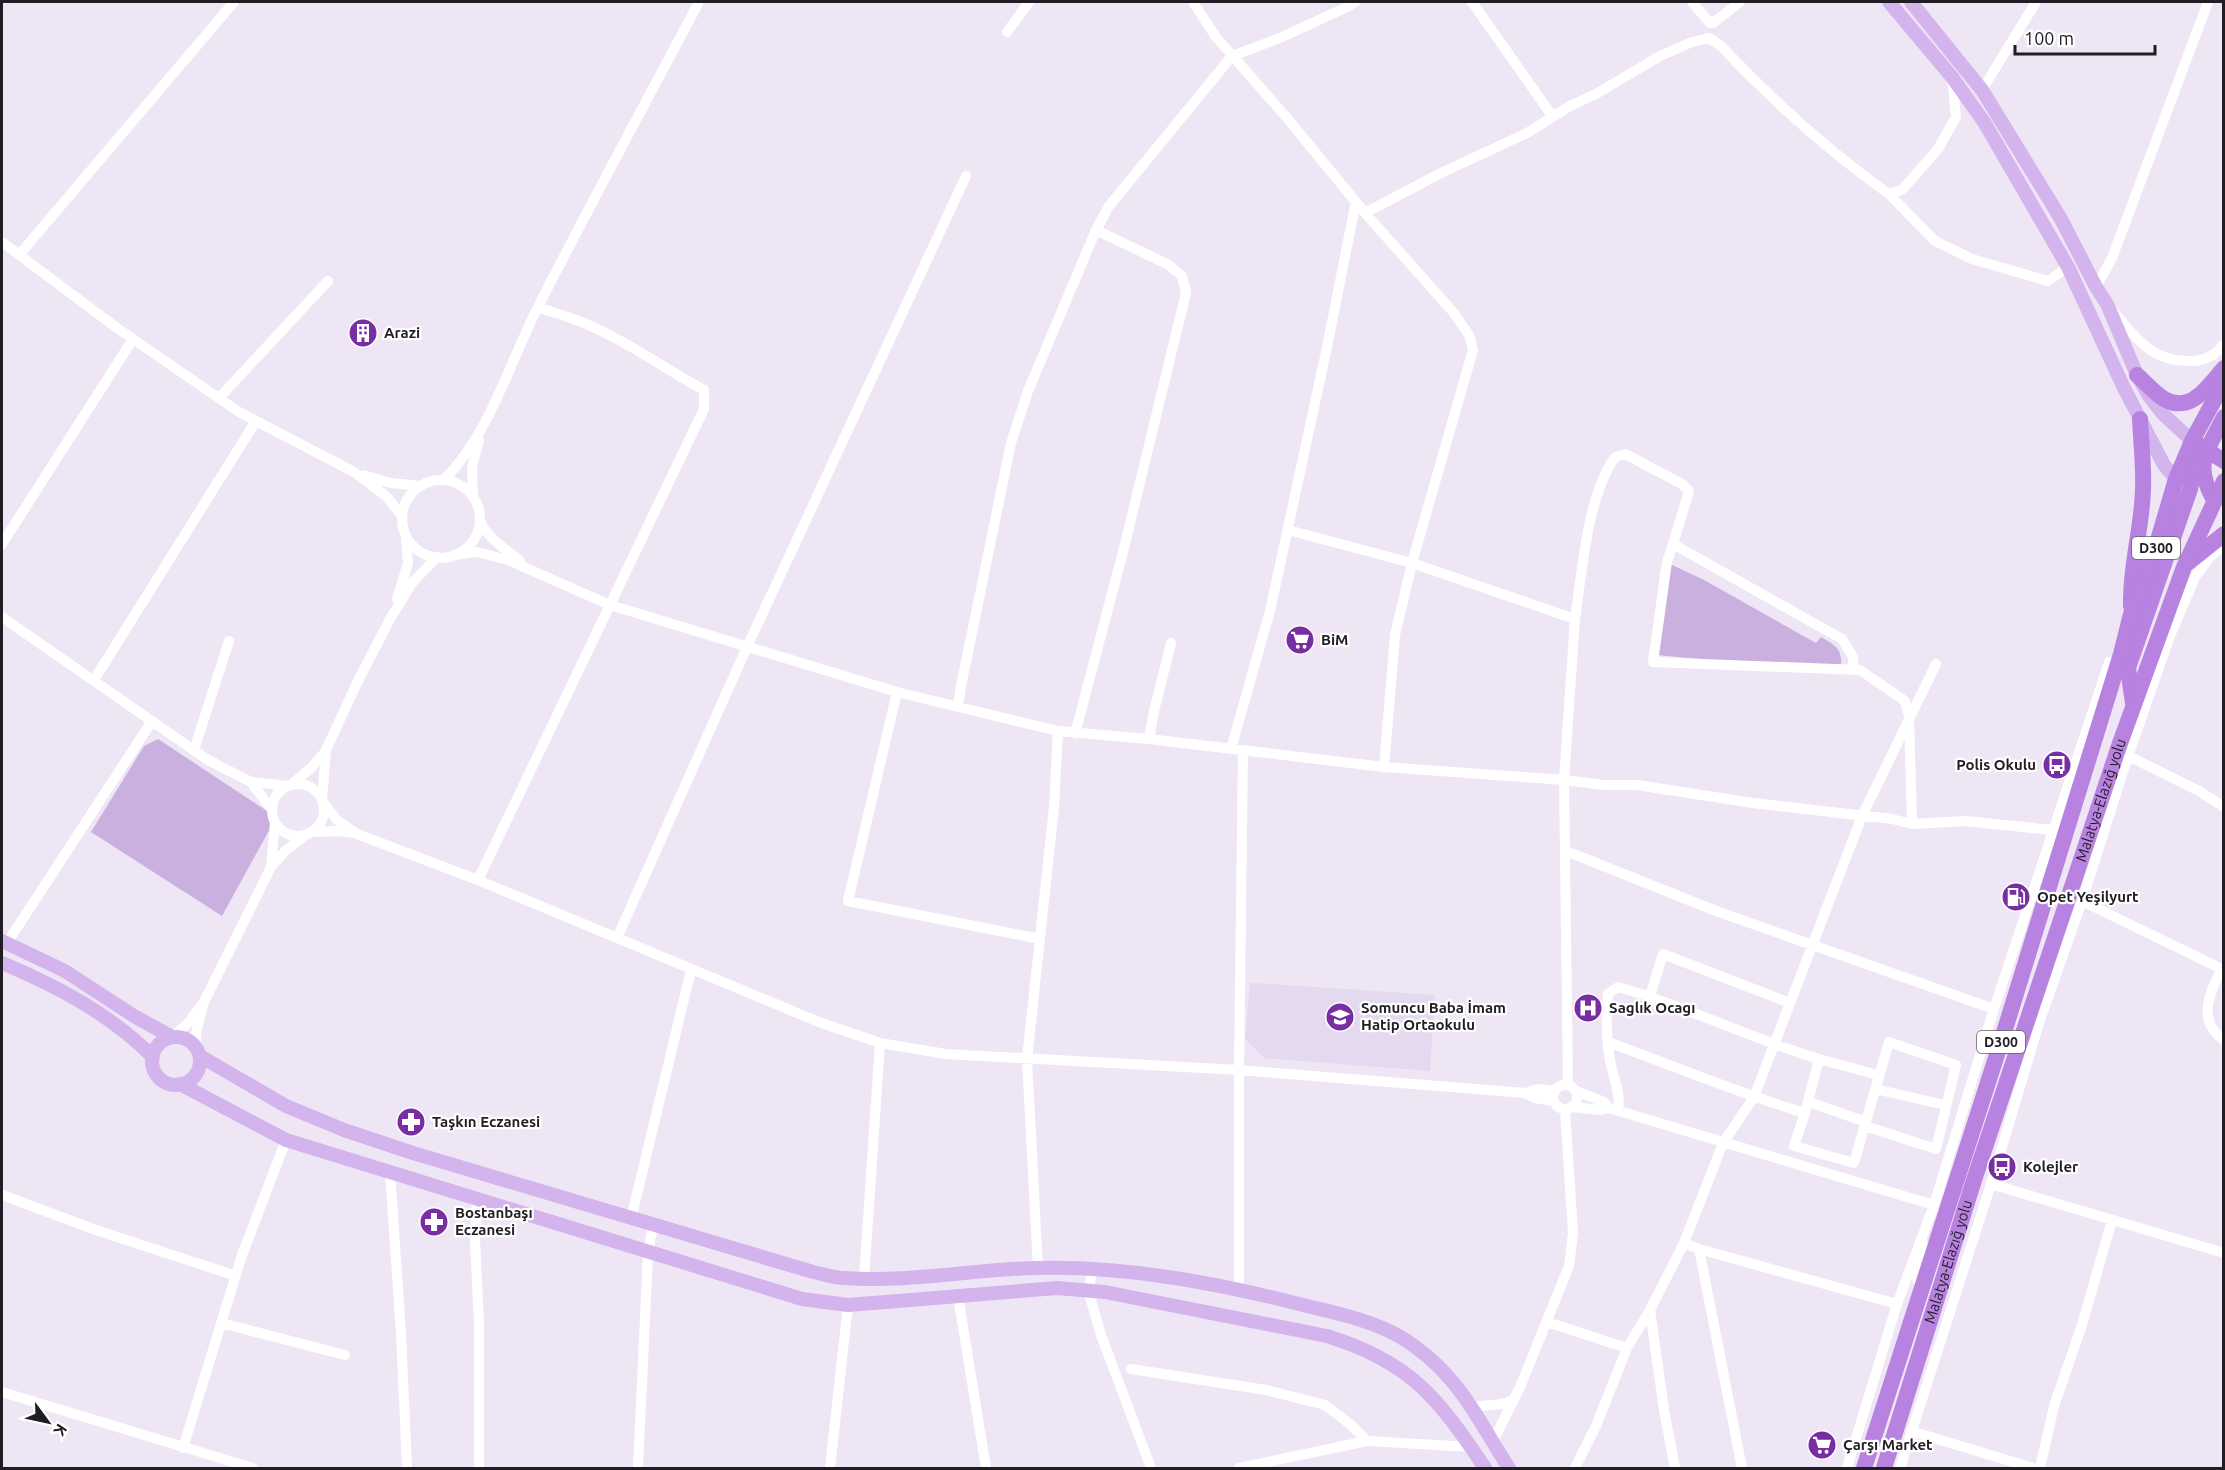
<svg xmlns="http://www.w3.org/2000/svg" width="2225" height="1470" font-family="Ubuntu,sans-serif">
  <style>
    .built { fill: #e4d9ee }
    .green { fill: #c9b0df }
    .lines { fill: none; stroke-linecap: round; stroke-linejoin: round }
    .minor { stroke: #fff; stroke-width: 10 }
    .major { stroke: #d4b4ed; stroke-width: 14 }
    .highway { stroke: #b882e1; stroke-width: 16 }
    .labels { text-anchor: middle; stroke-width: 4.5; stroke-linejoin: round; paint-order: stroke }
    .shield { fill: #fff; stroke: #636165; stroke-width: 1.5 }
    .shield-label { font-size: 14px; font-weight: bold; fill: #201d23 }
    .poi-label { font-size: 15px; font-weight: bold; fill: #201d23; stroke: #fff; text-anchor: start }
    .street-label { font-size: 15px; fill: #201d23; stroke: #fff }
  </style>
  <rect width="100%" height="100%" fill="#eee6f5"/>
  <path class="built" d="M1253,983l182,12 -5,76 -166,-13 -19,-19 5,-55z"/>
  <path class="green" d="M1670,564l34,16 112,63 5,-6c14,8 22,12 20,30l-5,5 -179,-17z
    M158,739l109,72 4,6 1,8 -50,91 -131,-84 53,-86z"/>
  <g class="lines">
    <path class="minor" d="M1193,2l23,35 71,81 78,95 88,99 16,23 4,15 -61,213 -17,72 -11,132
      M1472,2l81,115
      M1692,2l18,21h3l27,-21
      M1007,32l22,-30
      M1982,90l54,-88
      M1889,194l46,47 37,18 76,22 20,-14
      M1365,213l76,-40 86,-40 43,-27 26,-12 64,-38 32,-14 17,-4 12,8c52,55 106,104 168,148l13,-4 36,-41 18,-32 -4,-40
      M2,242l115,86 122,84 115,60 32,24 16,20
      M19,255l215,-253
      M2096,287l16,-29 96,-256
      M2112,310c24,28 40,53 80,51 13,0 24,-6 32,-17
      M219,398l109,-117
      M363,475l28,8 30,3
      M444,480c47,-48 65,-117 95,-175 52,-102 107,-203 160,-303
      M402 519a39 39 0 1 1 78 0a39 39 0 1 1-78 0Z
      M473,497l-1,-30 7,-27
      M480,519c5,18 26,30 40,42
      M1288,530l124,33 163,56 -11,161 4,305
      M2,544l131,-205
      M1673,544l-6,18 -14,100 207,8 45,31 4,15 3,108
      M454,555l23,-3 31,8 102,45 287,87 161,39 91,8 235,28 180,13 40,5h33l116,18 139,16 20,5 53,-3 87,9
      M397,599l11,-36 -2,-24
      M2,617l206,143 43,22 37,4
      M1575,619c7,-47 12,-119 38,-159l3,-3 9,-3 57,30 7,7 -16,53 169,95 11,18v12l7,1
      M94,680l162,-259
      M897,692l-49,209 192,38
      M958,705l3,-19 50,-243 17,-52 68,-161 13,-24 123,-150 48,-18 67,-31 8,-5
      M1075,734l49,-186 62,-255 -4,-17 -13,-11 -73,-35
      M1149,739l5,-28 17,-68
      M1231,749l39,-138 56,-259 30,-151
      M194,750l35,-109
      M1243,751l-4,319 286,23
      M2128,756l71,35 25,16
      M251,782l21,28
      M292,784l19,-16 15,-17
      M272 810a26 26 0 1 1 52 0a26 26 0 1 1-52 0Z
      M322,800l4,-50 31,-67 33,-64 22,-36 25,-26
      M322,801l15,19 20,14 121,46 341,142 61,21 66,11 293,16v221
      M310,832l29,-1 15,2
      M1566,851l150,60 278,98
      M271,867l4,-45
      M478,880l226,-471v-19c-37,-20 -71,-45 -109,-62 -18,-9 -38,-14 -57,-21
      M2082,901l142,69
      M617,938l130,-291 219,-471
      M7,943l145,-222
      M2222,969c-9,16 -22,43 -9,60 2,4 7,7 10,11
      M1650,996l13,-42 127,49
      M204,1002l67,-135 14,-16 22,-17
      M172,1037l16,-14 16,-21 -8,31 1,16
      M1608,1042c66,24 130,51 197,71l14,-54 59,16
      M1553 1097a12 12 0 1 1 24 0a12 12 0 1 1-24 0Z
      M1875,1089l70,16
      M1553,1101l-18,-3 -10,-5 13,-4 16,2
      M1809,1102l57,20
      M1573,1107l28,3 8,-2 -5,-6 -28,-11
      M1609,1108l325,97 -1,5
      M1618,1111c3,-18 -5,-34 -8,-51 -4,-22 -4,-44 -2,-66l10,-7c69,19 133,52 201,72
      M1805,1113l-11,33 60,17 35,-121 67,23 -20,84 -71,-23
      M390,1172l11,161 6,135
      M1991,1184l233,69
      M2,1195l94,35 140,46
      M477,1197l-2,43 4,85v143
      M631,1219l60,-249
      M1699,1249l43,219
      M1038,1268l-11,-209 27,-252 4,-76
      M1093,1270l-5,20 13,45 50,133
      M864,1278l16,-235
      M1917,1280l8,-34
      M958,1296l28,172
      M1897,1304l-198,-55 -15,-6 39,-100 31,-46 108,-281 74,-152
      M1650,1310l14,100 11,58
      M1547,1322l80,26
      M221,1323l124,32
      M1131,1369l135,21 59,15 25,19 17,17
      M2,1392l251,76
      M1472,1407l29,-3 13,-4
      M1911,1431l122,37
      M1492,1443l28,-56 49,-121 4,-33 -8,-123
      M183,1448l59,-193 44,-115
      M638,1468l10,-215 5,-28
      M830,1468l18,-163
      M1239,1468l128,-27 104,6
      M1575,1468l21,-42 31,-78 23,-38 34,-67
      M1847,1468l50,-164 37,-99 60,-196 115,-347
      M1900,1468l91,-284 48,-161 43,-122 46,-145 42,-120 25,-59 15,-20 14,-11
      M2040,1468l14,-62 28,-81 30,-105"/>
    <path class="major" d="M1889,2l63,75 32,45 84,145 56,121 40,77 12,14
      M1911,2l71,88 79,129 35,68 11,17 30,71 12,21 14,18 29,27
      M2,941l63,30 69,45 38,21
      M2,963c55,23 108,51 151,94
      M152 1061a24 24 0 1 1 48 0a24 24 0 1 1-48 0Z
      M200,1056l86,50 58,24 69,23 400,119c10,2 20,6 31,6 64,5 130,-9 194,-10 89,-2 179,15 265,37 28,7 59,13 86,26 14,6 27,16 38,25 39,33 55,71 82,112
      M180,1084l106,56 516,159 46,6 209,-17 48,4 222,44c84,26 111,62 158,132"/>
    <g class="highway">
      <path d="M2137,375c9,8 19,20 29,25 26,13 43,-15 58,-32"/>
      <path d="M2199,445l25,16"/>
      <path d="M2214,500c-21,-36 -7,-49 10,-83"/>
      <path d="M2189,562l35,-28"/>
      <path d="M2131,606c-1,-41 11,-77 12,-117 1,-23 -2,-47 -3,-70"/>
      <path d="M2133,703l-5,-35 62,-179 4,-25 -1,-16"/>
      <path d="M1864,1468l138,-429 119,-385 10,-40 25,-67 20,-68 16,-38 32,-59"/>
      <path id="s1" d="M1884,1468l90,-288 145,-434 65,-179 40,-86"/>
    </g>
  </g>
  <defs>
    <g id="building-disc" transform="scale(1.5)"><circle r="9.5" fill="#762ea2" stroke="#fff"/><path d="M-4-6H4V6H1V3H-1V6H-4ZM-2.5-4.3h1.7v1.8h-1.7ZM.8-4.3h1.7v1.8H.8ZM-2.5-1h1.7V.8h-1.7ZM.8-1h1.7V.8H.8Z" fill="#fff"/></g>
    <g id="supermarket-disc" transform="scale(1.5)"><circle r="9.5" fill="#762ea2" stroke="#fff"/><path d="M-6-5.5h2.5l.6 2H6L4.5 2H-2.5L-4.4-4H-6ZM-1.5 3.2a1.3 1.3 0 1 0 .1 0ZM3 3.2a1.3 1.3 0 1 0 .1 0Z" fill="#fff"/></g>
    <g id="bus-disc" transform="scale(1.5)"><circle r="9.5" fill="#762ea2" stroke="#fff"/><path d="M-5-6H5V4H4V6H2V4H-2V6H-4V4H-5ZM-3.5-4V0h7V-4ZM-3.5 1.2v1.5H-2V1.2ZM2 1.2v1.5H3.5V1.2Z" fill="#fff"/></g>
    <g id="fuel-disc" transform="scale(1.5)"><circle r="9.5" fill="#762ea2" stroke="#fff"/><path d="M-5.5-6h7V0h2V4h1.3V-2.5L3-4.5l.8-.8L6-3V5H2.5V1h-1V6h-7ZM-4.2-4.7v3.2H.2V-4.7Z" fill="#fff"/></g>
    <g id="hospital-disc" transform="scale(1.5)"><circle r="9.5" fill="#762ea2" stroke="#fff"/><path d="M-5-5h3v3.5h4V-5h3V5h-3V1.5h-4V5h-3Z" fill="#fff"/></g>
    <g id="school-disc" transform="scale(1.5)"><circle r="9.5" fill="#762ea2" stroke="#fff"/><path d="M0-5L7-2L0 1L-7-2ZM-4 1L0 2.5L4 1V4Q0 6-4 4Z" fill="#fff"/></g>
    <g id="pharmacy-disc" transform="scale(1.5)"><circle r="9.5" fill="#762ea2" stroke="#fff"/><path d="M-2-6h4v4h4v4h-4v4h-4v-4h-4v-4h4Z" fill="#fff"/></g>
  </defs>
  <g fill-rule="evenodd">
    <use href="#building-disc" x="363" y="333"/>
    <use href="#supermarket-disc" x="1300" y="640"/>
    <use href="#bus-disc" x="2057" y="765"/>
    <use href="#fuel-disc" x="2016" y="897"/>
    <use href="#hospital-disc" x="1588" y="1008"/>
    <use href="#school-disc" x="1340" y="1017"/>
    <use href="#pharmacy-disc" x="411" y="1122"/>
    <use href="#bus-disc" x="2002" y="1167"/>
    <use href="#pharmacy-disc" x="434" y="1222"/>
    <use href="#supermarket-disc" x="1822" y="1445"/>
  </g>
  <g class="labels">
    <g class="shield">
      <rect x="2132" y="537" width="48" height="22" rx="4.5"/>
      <rect x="1977" y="1031" width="48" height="22" rx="4.5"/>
    </g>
    <g class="shield-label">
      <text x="2156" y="553">D300</text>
      <text x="2001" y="1047">D300</text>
    </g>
    <g class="poi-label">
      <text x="384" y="338">Arazi</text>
      <text x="1321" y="645">BiM</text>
      <text x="2036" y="770" text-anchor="end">Polis Okulu</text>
      <text x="2037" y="902">Opet Yeşilyurt</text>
      <text x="1361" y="1013">Somuncu Baba İmam<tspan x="1361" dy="17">Hatip Ortaokulu</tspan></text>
      <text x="1609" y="1013">Saglık Ocagı</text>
      <text x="432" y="1127">Taşkın Eczanesi</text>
      <text x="2023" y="1172">Kolejler</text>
      <text x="455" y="1218">Bostanbaşı<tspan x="455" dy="17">Eczanesi</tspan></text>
      <text x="1843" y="1450">Çarşı Market</text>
    </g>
    <g class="street-label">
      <text dy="5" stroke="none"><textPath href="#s1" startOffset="702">Malatya-Elazığ yolu</textPath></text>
      <text dy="5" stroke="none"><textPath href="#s1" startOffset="216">Malatya-Elazığ yolu</textPath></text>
    </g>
  </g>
  <rect width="2225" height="1470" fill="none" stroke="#201d23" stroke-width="6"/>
  <g transform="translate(48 1422) rotate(123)" stroke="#ffffff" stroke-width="4.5" paint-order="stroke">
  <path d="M0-4.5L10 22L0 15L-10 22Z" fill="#201d23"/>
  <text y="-9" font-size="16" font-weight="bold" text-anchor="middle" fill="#201d23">K</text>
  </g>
  <path d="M2015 45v9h140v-9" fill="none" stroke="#201d23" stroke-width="3"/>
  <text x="2024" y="45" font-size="18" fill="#201d23" stroke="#ffffff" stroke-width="4.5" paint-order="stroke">100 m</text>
</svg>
